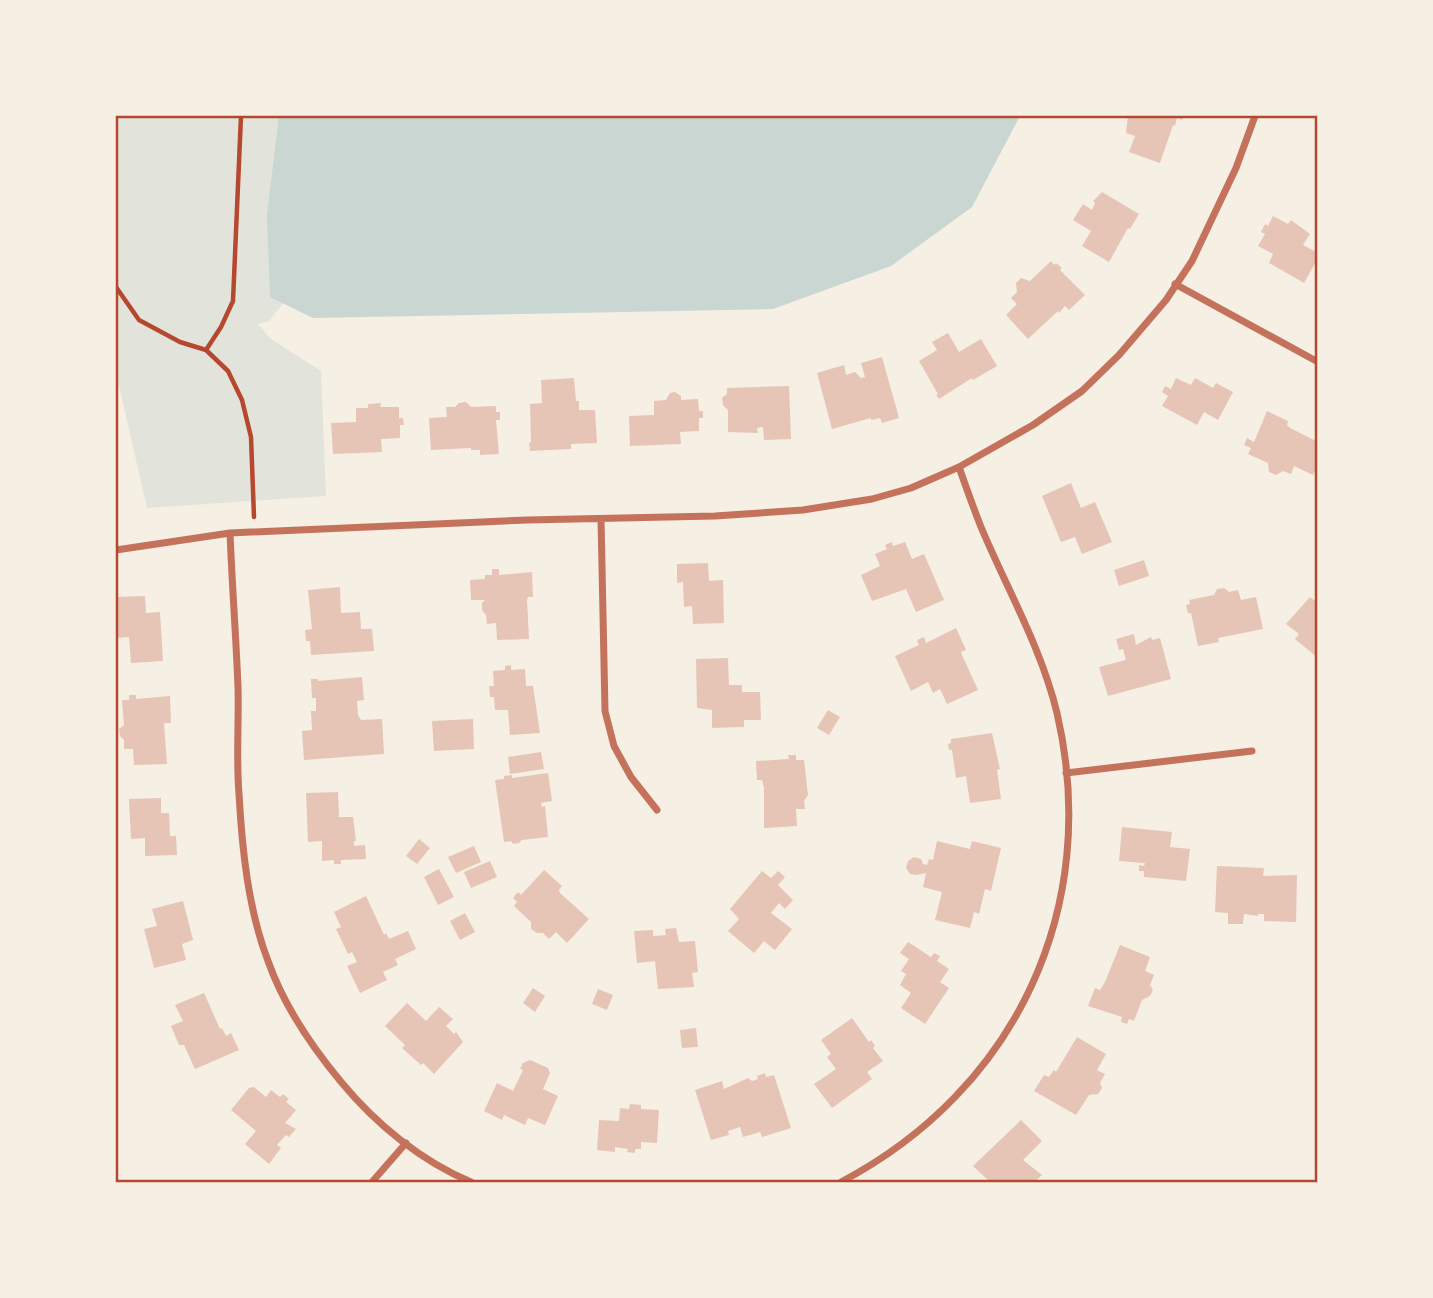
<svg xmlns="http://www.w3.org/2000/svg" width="1433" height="1298" font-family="'PT Serif',serif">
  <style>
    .green { fill: #e2e4dc }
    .water { fill: #c9d6d2 }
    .building { fill: #e6c5b7 }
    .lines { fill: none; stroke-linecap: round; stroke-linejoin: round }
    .path { stroke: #b5482f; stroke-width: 4.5 }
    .minor { stroke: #c5725c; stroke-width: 7 }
    .neatline { fill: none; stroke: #b5482f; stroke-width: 2.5 }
  </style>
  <rect width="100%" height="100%" fill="#f6efe4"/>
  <path class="green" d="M116,116h186l-10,176 -23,29 -11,3 13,15 50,32 5,125 -179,12 -31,-135z"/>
  <path class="water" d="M279,116h741l-48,91 -81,59 -118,43 -460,9 -43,-21 -3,-82z"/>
  <path class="building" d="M1128,116h56l-2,4 -5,-2 -2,8 -2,-1 -13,38 -31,-11 6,-16 -9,-3z
    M1102,192l37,22 -9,15 -2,-1 -19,34 -27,-16 9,-15 -18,-11 10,-16 9,6 3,-7 -2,-2z
    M1273,216l15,8 3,-4 19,14 -7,11 15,8v5l-14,25 -35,-20 4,-9 -15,-8 7,-12 -4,-2 4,-8 3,2z
    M1051,261l3,4 2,-2 6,5 -2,2 25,25 -16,15 -4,-4 -6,7 -1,-2 -30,28 -22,-24 11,-11 -6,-6 6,-6 -1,-9 5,-5 9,3z
    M948,333l11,19 22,-13 16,27 -24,14 -1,-2 -33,21 -3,-4 2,-1 -19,-33 18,-11 -5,-8z
    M882,357l17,61 -17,5 -2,-5 -9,2v-2l-39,11 -15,-56 27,-8 2,10 9,-3 6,6 4,-1 -4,-14z
    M574,378l2,23h3v9h16l2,33 -26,1v5l-41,2 -1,-8 2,-1 -1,-38 12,-1 -1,-23z
    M1176,378l15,7 4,-7 18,10 3,-5 17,9 -15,28 -14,-8 -7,13 -35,-19 6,-10 -6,-4 3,-6 6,3z
    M789,386l2,53 -27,1 -1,-13 -6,1 1,5 -30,-1v-22l-5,-5 -1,-7 5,-4v-6z
    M675,392l6,4v4l17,-1 1,12h4v7h-4v13l-19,1 1,12 -51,2 -1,-30 25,-1v-14l12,-1 4,-7z
    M466,402l5,5 25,-1v6h4v8h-4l3,34 -19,1v-5h-9v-2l-40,2 -2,-32 18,-1 -1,-10h9l4,-4z
    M381,403l-1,4h19v11h4l1,7h-4v13l-19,1 1,13 -49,2 -2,-31 25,-1v-14h12v-4z
    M1267,411l21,10 -1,4 3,3 28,14v23l-5,10 -19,-9 -3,8 -8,-3 -7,4 -7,-3 -1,-9 -20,-9 3,-6 -7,-3 3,-7 7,4z
    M1071,483l10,25 14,-6 17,40 -30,12 -7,-17 -14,5 -19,-46z
    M892,542l1,4 12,-4 7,17 12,-5 20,46 -28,12 -10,-23 -34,12 -11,-26 19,-9 -5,-12 12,-5 -2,-4z
    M1144,560l5,16 -30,10 -5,-16z
    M708,563l1,18 14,-1 1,43 -31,1 -1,-18 -8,1 -1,-25 -6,1v-19z
    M492,569h7v6l33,-3 1,25h-5l-1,3 2,39 -32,1 -1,-17 -9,1 -1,-9 -4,-5v-7l3,-3h-14l-1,-20 15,-1v-4h7z
    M340,587l1,26 19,-1 1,17h11l2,22 -63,4 -1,-14h-4l-1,-11 7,-1 -4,-39z
    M1224,588l5,4 9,-2 3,10 15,-3 7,32 -45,9 1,4 -21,4 -7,-33h-3l-2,-8 4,-1 -1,-4 25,-5 3,-6z
    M145,596l1,17 14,-1 3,49 -32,2 -2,-26 -13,1v-41z
    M1310,597l8,6v55l-23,-19 4,-5 -13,-10z
    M956,628l10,22 -5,2 1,3 16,35 -31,14 -7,-15 -7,4 -5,-11 -17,9 -16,-35 24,-11 -2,-5 7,-3 2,6z
    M1134,634l2,11 15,-8 1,3 8,-2 11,41 -63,17 -9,-29 27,-7 -3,-11 -4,1 -3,-11z
    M728,658l1,27h13v7h18l1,28h-17v7l-32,1v-18l-15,-2 -1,-49z
    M511,665v5l14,-1 1,17h7l7,47 -30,2 -2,-25h-13l-1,-13h-4l-1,-11h5l-1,-15 12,-1v-4z
    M362,677l2,23 -7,1 1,14 3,5 21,-1 2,35 -80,6 -2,-29 10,-1 -1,-19h5v-13h-4l-1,-19h7v2z
    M129,695h7v4l34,-3 1,27h-7l3,41 -33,1 -1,-16h-9v-9l-4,-4 -1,-7 5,-4 -2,-25h7z
    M828,710l12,7 -11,18 -12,-7z
    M473,719l1,30 -40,2 -2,-30z
    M992,733l8,36 -3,1 4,29 -31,4 -4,-27 -10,2 -4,-28h-3l-1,-6 3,-1v-4z
    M541,752l3,17 -34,5 -2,-17z
    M788,755h8v5h8l4,35 -4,6 1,8h-9l1,17 -33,2v-40l-2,-8h-5l-1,-19 33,-2z
    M548,773l4,28 -11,2 1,4 3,-1 3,31 -26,3 -3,3 -6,1 -2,-3 -7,1 -9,-62 9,-1v-3l8,-1v3z
    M338,792l1,25h14l3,24h-2v5l11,-1 1,14 -25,1v4h-7v-4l-12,1v-20l-14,1 -2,-49z
    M161,798v15h8l1,23h6l1,19 -32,1v-18l-14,1 -2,-40z
    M1122,827l50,5 -2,15 20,2 -4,32 -42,-4v-6h-5v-6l5,1 1,-3 -26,-2z
    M419,839l11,9 -13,16 -11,-8z
    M937,841l33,8 2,-8 29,7 -10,43 -6,-2 -6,25 -5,-2 -4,16 -35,-8 7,-28 -19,-5 3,-14 -9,2 -7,-1 -4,-6 2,-7 6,-4 7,2 2,5 4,1 2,-6 4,1z
    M474,846l7,16 -25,11 -8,-16z
    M490,861l7,16 -26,11 -7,-16z
    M1217,866l47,2 -1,8 34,-1 -1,47 -32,-1v-7h-6v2l-14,-2 -1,10h-15v-11l-13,-1z
    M439,869l15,28 -16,8 -14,-28z
    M544,870l18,16 -3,4 1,3 29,26 -22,24 -11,-11 -7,7 -6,-6h-6l-6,-4v-7l-17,-16 3,-4 -4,-4 5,-6 3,3z
    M762,871l9,7 7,-7 7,6 -7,8 15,15 -8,9 -6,-6 -8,10 21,16 -17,21 -11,-9 -10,12 -26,-22 11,-12 -9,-10z
    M366,896l18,39 2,-2 3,6 19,-8 8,18 -21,10 3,6 -15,7 4,8 -27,13 -13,-27 10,-4 -5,-10 -4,2 -12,-25 5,-2 -7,-15z
    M183,901l10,39 -11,4 4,16 -32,8 -10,-39 13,-3 -5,-17z
    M465,913l10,19 -15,8 -10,-19z
    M676,928l3,14 16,-1 3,31 -6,1 2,14 -36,2 -3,-28 -18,2 -3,-32 19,-1v6l13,-1 -1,-6z
    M908,942l23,15 3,-4 6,3 -3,5 12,8 -9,13 9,6 -24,36 -24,-16 10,-15 -11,-8 6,-11 -5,-3 8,-12 -9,-6z
    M1120,945l30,12 -5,14 9,4 -4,10 3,5 -3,6 -8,4 -8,21 -5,-2 -2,5 -6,-2 1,-5 -34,-11 7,-18 5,2 5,-8z
    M533,988l12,8 -10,16 -12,-9z
    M598,989l15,6 -6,15 -15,-6z
    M204,993l16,36 2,-1 4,8 5,-3 8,17 -44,19 -11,-24h-5l-8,-19 12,-5 -8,-16z
    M407,1003l19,18 13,-14 14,12 -7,7 8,8 2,-2 7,10 -29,32 -11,-11 -2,2 -19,-17 3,-3 -20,-19z
    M852,1018l17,24 2,-2 4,6 -2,2 10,13 -16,11 5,7 -40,29 -18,-24 22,-15 -9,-12 4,-3 -10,-14z
    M696,1028l2,19 -16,1 -2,-18z
    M1077,1037l29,17 -9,16 8,4 -5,9 2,5 -4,6 -9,1 -13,20 -42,-24 10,-16 5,2 5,-7 2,2z
    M530,1060l18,8 2,5 -7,16 15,7 -13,29 -17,-7 -3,7 -21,-10 -2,5 -18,-9 13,-28 16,8 10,-21 -3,-1 3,-6z
    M765,1073l1,4 8,-2 17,53 -29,9 -2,-5 -17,5 -3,-10 -12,4 1,4 -18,5 -16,-50 27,-9 2,8 24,-11 4,3 6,-2 -1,-3z
    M254,1087l12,10 5,-7 9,7 3,-3 6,5 -3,3 10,8 -11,13 11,6 -7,8 -3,-2 -9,10 4,3 -12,16 -24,-20 11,-13 -25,-21 18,-22z
    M630,1104l11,1v4l18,1 -2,33 -16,-1v7h-6v4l-8,-1 1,-3 -13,-2v5l-18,-2 2,-30 20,1 1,-13 9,1z
    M1021,1120l21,21 -19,19 19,15 -8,7h-44l-17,-16z"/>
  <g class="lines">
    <path class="path" d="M116,287l23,33 41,22 26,8 22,21 14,29 9,37 3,80
      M206,350l15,-23 12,-26 8,-185"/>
    <path class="minor" d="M1175,284l143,78
      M601,519l4,192 9,35 17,31 26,33
      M230,533c2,51 6,103 8,154 1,36 -2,71 1,107 3,54 9,115 29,167 16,45 43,85 74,122 34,41 79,78 129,99
      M116,550l114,-17 297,-13 188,-4 88,-6 69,-11 39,-11 48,-21 74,-42 49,-34 37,-36 47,-55 26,-39 44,-93 19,-52
      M1066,773l186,-22
      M372,1182l34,-39
      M841,1182c175,-92 261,-275 216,-469 -16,-66 -50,-124 -76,-186 -8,-20 -15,-40 -22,-60"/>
  </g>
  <rect width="1433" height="1298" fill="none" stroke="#f6efe4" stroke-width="234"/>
  <rect x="117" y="117" width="1199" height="1064" class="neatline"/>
</svg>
